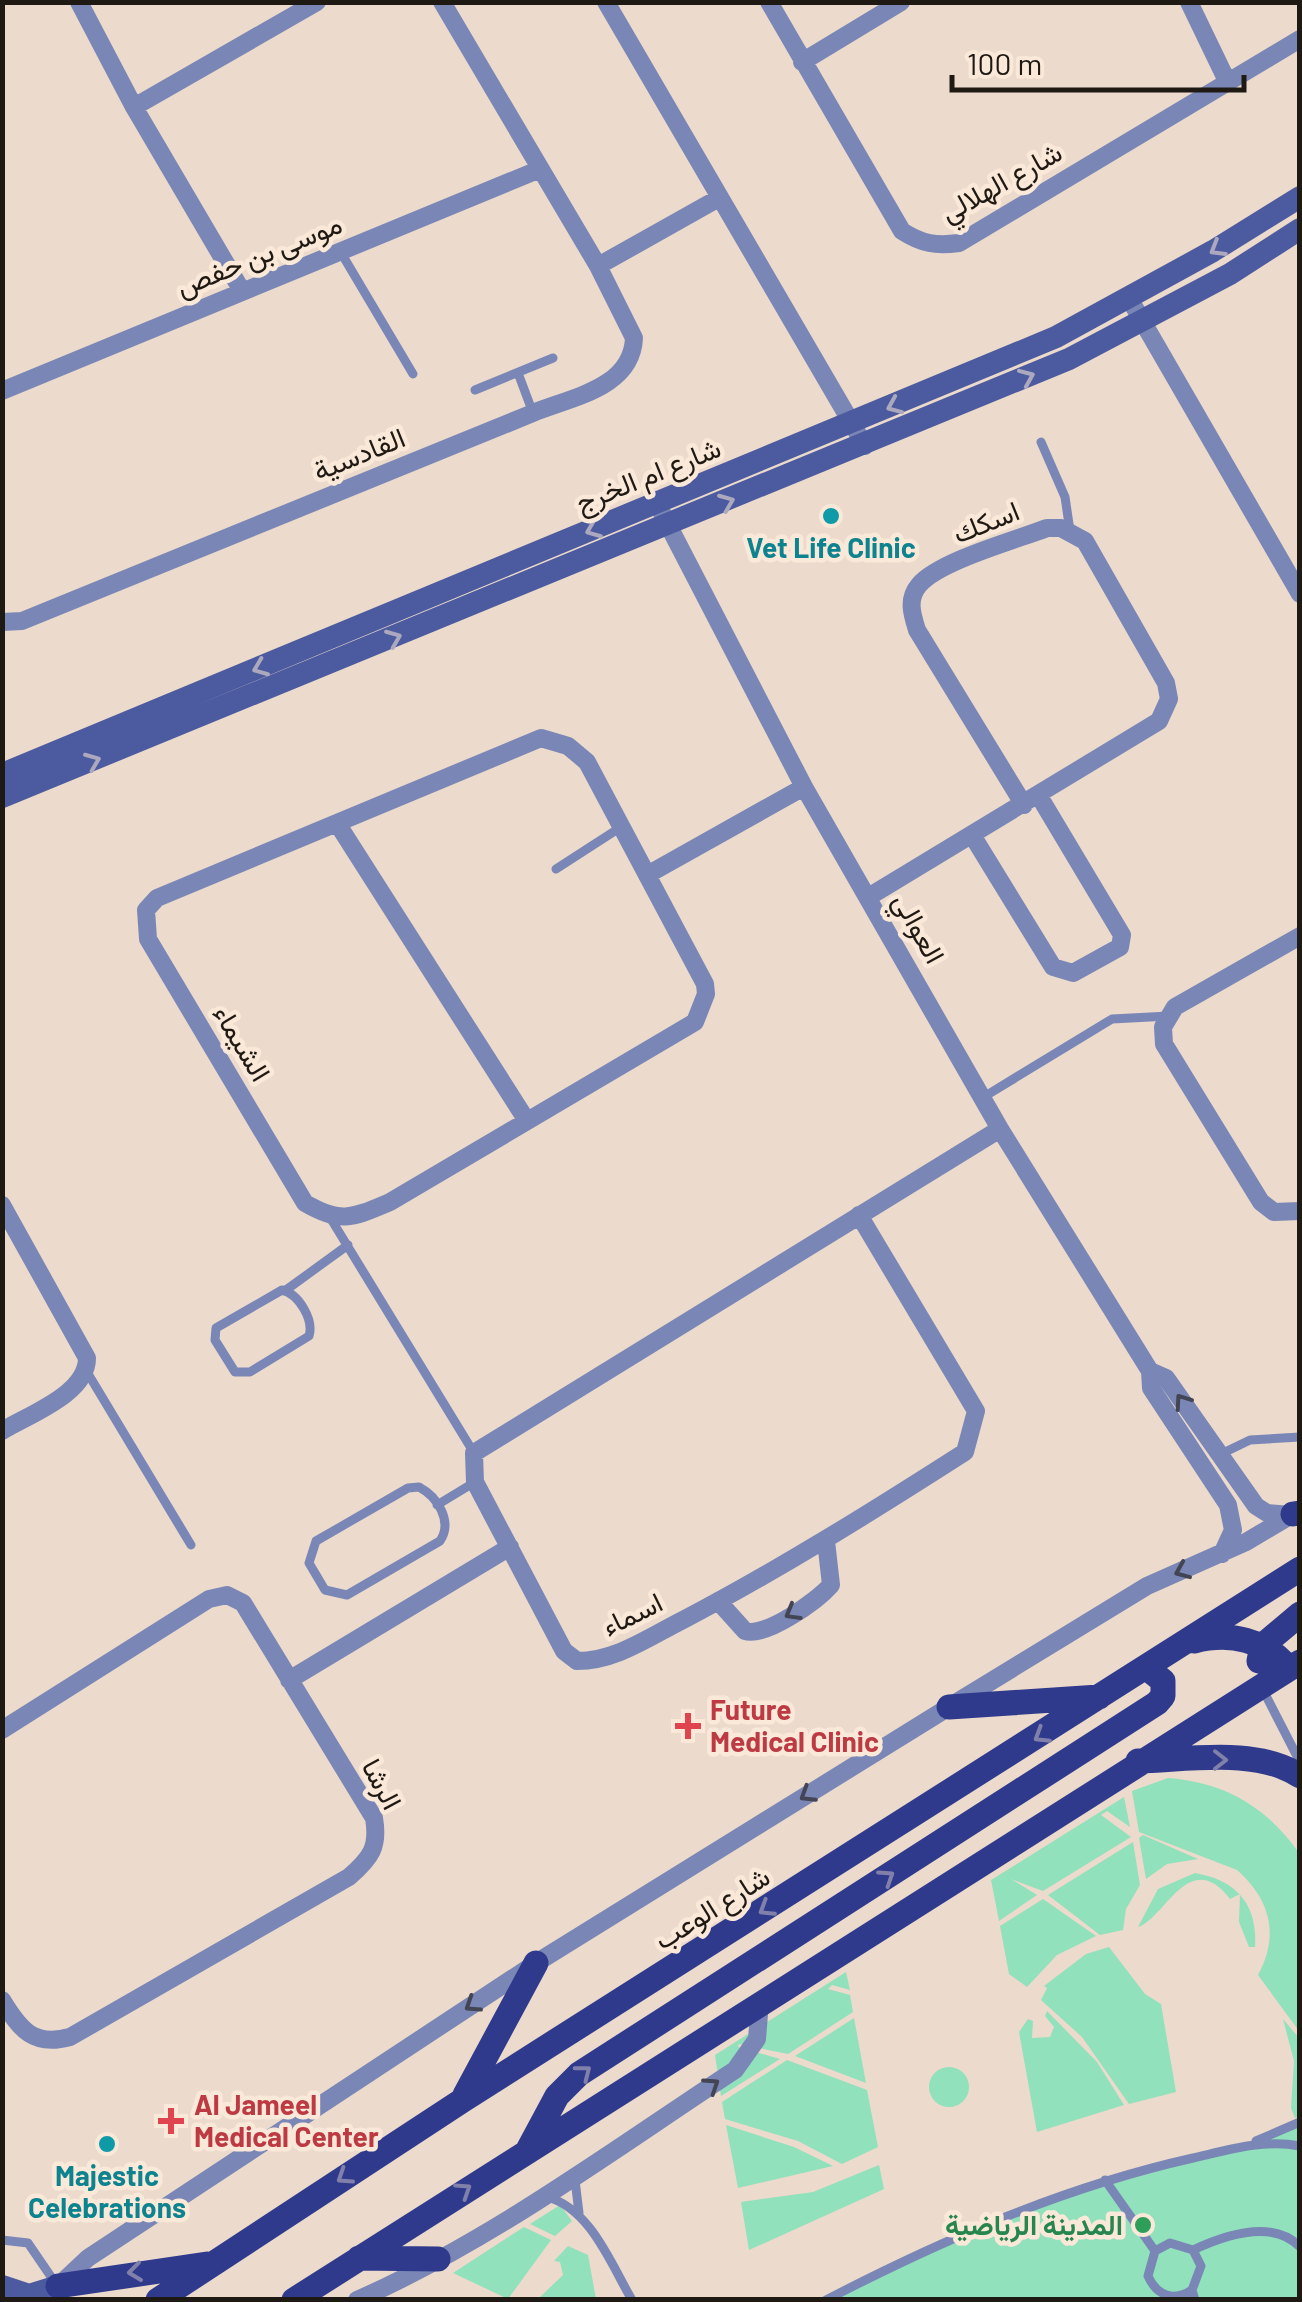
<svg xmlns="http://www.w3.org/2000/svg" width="1302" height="2302" font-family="Barlow,Vazirmatn,sans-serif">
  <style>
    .green { fill: #91e1bc }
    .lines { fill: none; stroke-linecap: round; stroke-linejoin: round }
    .lane { stroke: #7a87b6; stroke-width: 9 }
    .street { stroke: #7a87b6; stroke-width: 18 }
    .secondary { stroke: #4c5b9f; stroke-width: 22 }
    .primary { stroke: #2f3a8d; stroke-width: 25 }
    .oneway { stroke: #aca9bf }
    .oneway2 { stroke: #434555 }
    .oneway3 { stroke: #8080ab }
    .culture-dot { fill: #0f9aa8; stroke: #fae8d9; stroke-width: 4 }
    .health-dot { fill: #e0444e; stroke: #fae8d9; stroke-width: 4 }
    .leisure-dot { fill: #2e9e5b; stroke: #fae8d9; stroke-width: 4 }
    .labels { text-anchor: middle; stroke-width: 9; stroke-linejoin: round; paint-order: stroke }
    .street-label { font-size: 28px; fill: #1f1914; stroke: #fae8d9 }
    .culture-label { font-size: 28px; font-weight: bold; fill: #0d838f; stroke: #fae8d9 }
    .health-label { font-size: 28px; font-weight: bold; fill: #be3a42; stroke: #fae8d9; text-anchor: start }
    .leisure-label { font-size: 28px; font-weight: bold; fill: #27864d; stroke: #fae8d9; text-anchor: end }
  </style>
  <rect width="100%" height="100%" fill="#ecdacc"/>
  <path class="green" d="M1168,1778c56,4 99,29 131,75v178l-41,-56c22,-40 12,-76 -21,-105l-98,-38 -7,-41z
    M1124,1797l6,30 -23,-16 -6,4 30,22 -88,54 -32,-12 26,16 -38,26 -8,-41z
    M1143,1835l55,24 -31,5 -21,15 -7,-41z
    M1133,1842l7,43 -14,24 -3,21 -23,5 -52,-40z
    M1195,1873c41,7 63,31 60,74h-6l-10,-25 1,-28 -10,5c-41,-53 -65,20 -92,28l20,-38z
    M1043,1899l53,37 -39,19 -30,32 -18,-13 -9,-48z
    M1109,1947l36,47 16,10 15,88 -47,12 -47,-67 -41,-37 6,-12 -3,-2 42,-32z
    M846,1972l4,18 -18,-5 -4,4 22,6 3,17 -65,42 -49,-10 -1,3 42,12 -59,37 -6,-41z
    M1047,2011l50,51 27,43 -87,27 -18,-100 9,-13 5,2 -1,17 18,-1 4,-10 -9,-11z
    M854,2018l12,65 -71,-27z
    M1283,2019l16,19v78l-4,2 -4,-10 3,-47z
    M787,2060l80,30 11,57 -36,17 -44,-23 -73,-22 -3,-17z
    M929 2087a20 20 0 1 1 40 0a20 20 0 1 1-40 0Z
    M1299,2122v177l-472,1 204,-93 213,-61z
    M726,2125l68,22 39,19 -95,22z
    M879,2165l5,24 -135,61 -8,-48 72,-10z
    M560,2205l12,16 -17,15 -25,-12z
    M524,2227l27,13 -43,59 -55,-26z
    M568,2246l20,9 8,44h-58l25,-24 -3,-13 -6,-1z"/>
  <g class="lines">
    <path class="lane" d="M340,251l73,123
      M518,373l15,40
      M475,390l78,-32
      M1041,442l24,55 5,34
      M556,869l65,-42
      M982,1098l130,-79 57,-3
      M331,1219l143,234
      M282,1290c17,4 32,30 27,46l-59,36h-15l-20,-32 1,-12z
      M286,1290l62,-45
      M87,1372l104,173
      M1221,1454l29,-14 50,-3
      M419,1487c19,10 34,35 21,54l-93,54 -22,-5 -16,-27 7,-22 92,-53z
      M437,1505l38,-23
      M1262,1688l38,74
      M1256,2141l44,-19
      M575,2180l4,33
      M1105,2180l50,71
      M547,2197c43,11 64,67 85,103
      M2,2240l26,3 28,41
      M1193,2250c32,-15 80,-31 107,-3
      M1192,2290c-18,12 -35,6 -44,-14l7,-25 15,-8 23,7 8,16 -9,24 3,10
      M826,2300c118,-61 238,-113 367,-142 35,-8 70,-19 107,-12"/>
    <path class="street" d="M79,2l55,105 108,184
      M606,2l259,444
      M769,2l133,229c20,13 34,15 57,12l341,-204
      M1189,2l39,81
      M802,62l99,-60
      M134,107l183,-105
      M598,266l121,-68
      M1129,298l171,296
      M2,391l536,-221
      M662,513l142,274 196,342 150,242 16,7 90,128 11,7 24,2
      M2,622l20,-1 511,-208c39,-16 99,-25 101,-75l-36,-72 -156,-264
      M541,738l27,8 19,16 118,222 1,10 -11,28 -305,180c-38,16 -49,22 -85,1l-157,-264 -2,-29 11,-12z
      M337,823l190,298
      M972,835l81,132 20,6 47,-26 2,-12 -83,-139
      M647,875l157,-88
      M870,896l289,-175 10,-22 -3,-16 -81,-142 -24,-13h-14c-31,12 -108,33 -128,57 -12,14 -7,29 -2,45l107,175
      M1300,936l-125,71 -12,20 1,17 97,158 13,10 26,-1
      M2,1205l85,153c0,36 -57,56 -85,73
      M859,1215l117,196 -11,41c-92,59 -185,117 -282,168 -34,17 -67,41 -106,41l-13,-10 -89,-169 -1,-29 526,-324
      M1150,1371l1,17 77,117 5,25 -11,24
      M718,1601l27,30c20,7 72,-30 86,-46l-5,-44
      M289,1680l221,-133
      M2,1730l207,-131 18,-4 16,8 131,215c5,29 -3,40 -25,59l-279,160c-36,10 -50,-7 -68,-37
      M56,2288l32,-30 448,-295 413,-256 198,-121 99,-44 54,-32
      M357,2300c134,-59 256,-150 378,-230l22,-31 3,-37"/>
    <path class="secondary" d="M2,774l1054,-437 157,-86 87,-54
      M2,797l1067,-438 161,-85 70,-45
      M2,2286l27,9 29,-9"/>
    <path class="primary" d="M1293,1514l7,-1
      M1194,1641c36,-9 71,-2 95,28
      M1259,1661l3,-15 38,-32
      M949,1707l150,-10
      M1138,1761c49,-1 119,-14 162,15
      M465,2095l71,-132
      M528,2150l29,-54 22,-22 578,-371 6,-7v-15l-16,-13
      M359,2258l79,1
      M58,2286l149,-22
      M158,2300l305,-200 837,-531
      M294,2300l1006,-638"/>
  </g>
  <defs><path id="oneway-chevron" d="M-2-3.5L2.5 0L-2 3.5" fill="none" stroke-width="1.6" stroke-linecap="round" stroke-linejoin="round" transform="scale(2.5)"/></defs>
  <g class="oneway">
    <use href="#oneway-chevron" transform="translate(1217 249) rotate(149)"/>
    <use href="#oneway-chevron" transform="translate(1027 377) rotate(-23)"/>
    <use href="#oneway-chevron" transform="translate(894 406) rotate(157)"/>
    <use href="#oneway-chevron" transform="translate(727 502) rotate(-22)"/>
    <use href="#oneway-chevron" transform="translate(593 530) rotate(158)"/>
    <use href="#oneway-chevron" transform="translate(394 638) rotate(-22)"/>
    <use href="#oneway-chevron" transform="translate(260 668) rotate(158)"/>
    <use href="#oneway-chevron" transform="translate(93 761) rotate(-22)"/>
  </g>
  <g class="oneway2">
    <use href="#oneway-chevron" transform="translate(1182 1401) rotate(-125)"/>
    <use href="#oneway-chevron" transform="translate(1182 1571) rotate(157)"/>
    <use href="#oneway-chevron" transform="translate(792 1613) rotate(150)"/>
    <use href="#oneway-chevron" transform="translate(807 1795) rotate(148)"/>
    <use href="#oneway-chevron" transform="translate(472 2005) rotate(147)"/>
    <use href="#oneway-chevron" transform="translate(712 2085) rotate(-33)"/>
  </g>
  <g class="oneway3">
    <use href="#oneway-chevron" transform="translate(1041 1736) rotate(148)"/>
    <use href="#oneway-chevron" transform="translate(1220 1760)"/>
    <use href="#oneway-chevron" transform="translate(887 1877) rotate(-33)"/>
    <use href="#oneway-chevron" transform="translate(766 1909) rotate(148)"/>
    <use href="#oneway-chevron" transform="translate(584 2072) rotate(-38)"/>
    <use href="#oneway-chevron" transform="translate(344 2177) rotate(147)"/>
    <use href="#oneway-chevron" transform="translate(464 2190) rotate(-33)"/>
    <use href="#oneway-chevron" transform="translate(135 2272) rotate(173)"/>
  </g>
  <g class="culture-dot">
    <circle cx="831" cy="516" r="10"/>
    <circle cx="107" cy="2144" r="10"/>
  </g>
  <g class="health-dot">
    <path d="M683 1711h10v10h10v10h-10v10h-10v-10h-10v-10h10z"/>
    <path d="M166 2106h10v10h10v10h-10v10h-10v-10h-10v-10h10z"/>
  </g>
  <circle class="leisure-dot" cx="1143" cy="2225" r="10"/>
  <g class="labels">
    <g class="street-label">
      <text transform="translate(1001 182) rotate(-29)" y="10">شارع الهلالي</text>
      <text transform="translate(259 255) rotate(-22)" y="10">موسى بن حفص</text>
      <text transform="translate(359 454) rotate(-22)" y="10">القادسية</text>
      <text transform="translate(648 475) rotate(-22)" y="10">شارع ام الخرج</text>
      <text transform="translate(986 522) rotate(-22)" y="10">اسكك</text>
      <text transform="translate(919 928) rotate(61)" y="10">العوالي</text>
      <text transform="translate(242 1043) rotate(59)" y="10">الشيماء</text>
      <text transform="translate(632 1614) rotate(-26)" y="10">اسماء</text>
      <text transform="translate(382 1784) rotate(62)" y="10">الرشا</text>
      <text transform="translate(712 1908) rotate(-32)" y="10">شارع الوعب</text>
    </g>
    <g class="culture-label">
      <text x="831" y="558">Vet Life Clinic</text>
      <text x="107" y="2186">Majestic<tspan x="107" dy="32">Celebrations</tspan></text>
    </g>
    <g class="health-label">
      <text x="710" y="1720">Future<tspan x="710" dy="32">Medical Clinic</tspan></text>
      <text x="194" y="2115">Al Jameel<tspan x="194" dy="32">Medical Center</tspan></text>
    </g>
    <g class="leisure-label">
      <text x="1123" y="2235">المدينة الرياضية</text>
    </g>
  </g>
  <rect width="1302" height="2302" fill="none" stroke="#1f1914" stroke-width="10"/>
  <path d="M952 75v15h292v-15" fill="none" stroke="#1f1914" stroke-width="5"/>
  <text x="967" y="75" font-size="30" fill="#1f1914" stroke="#fae8d9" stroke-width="8" paint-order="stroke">100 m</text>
</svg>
